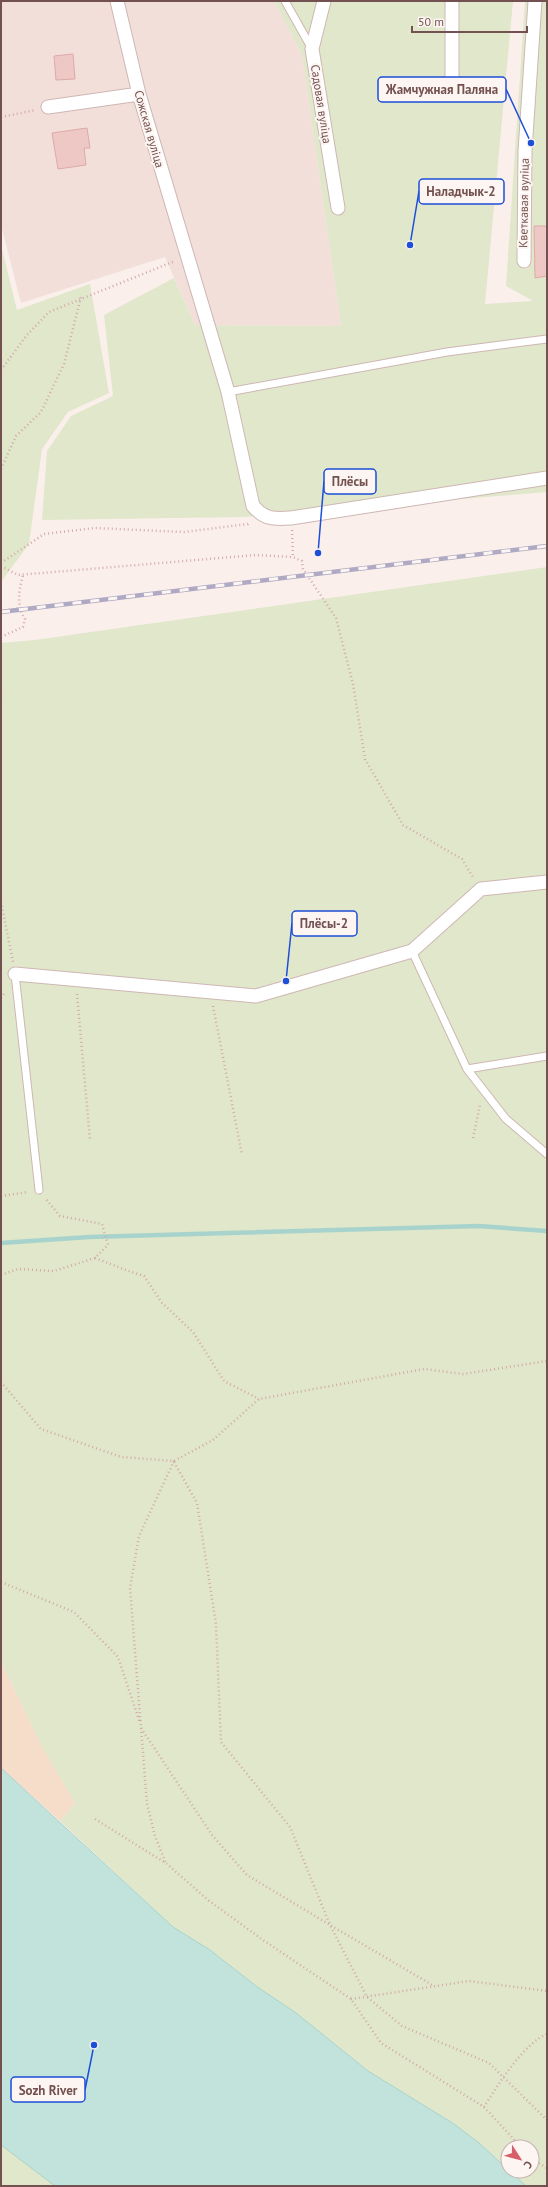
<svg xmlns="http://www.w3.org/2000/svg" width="548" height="2187" font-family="'PT Sans',sans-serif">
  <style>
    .residential { fill: #f2dfda }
    .green { fill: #e0e7ca }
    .sand { fill: #f6ddca }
    .water { fill: #c1e3dc; stroke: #a8d3cc }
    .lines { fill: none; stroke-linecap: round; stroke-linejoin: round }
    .stream { stroke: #a8d3cc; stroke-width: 4.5 }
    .building { fill: #edc8c5; stroke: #deaaa8 }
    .service-casing { stroke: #ceb7b4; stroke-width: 9 }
    .minor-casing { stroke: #ceb7b4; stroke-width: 15 }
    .path { stroke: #d2aba8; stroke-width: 2.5; stroke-dasharray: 1 3; stroke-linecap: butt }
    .service { stroke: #fff; stroke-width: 7 }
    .minor { stroke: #fff; stroke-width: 13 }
    .rail-casing { stroke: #afa9c4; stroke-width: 4.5 }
    .rail { stroke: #fdf5f1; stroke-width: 3; stroke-dasharray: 9; stroke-linecap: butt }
    .labels { text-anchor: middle; stroke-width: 4; stroke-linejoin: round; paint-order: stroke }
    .street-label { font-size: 12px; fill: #735150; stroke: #fdf5f1 }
    .leader { fill: none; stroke: #1d4ed8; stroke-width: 1.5 }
    .callout-dot { fill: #1d4ed8; stroke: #fdf5f1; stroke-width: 1.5 }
    .callout { fill: #fdf5f1; stroke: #1d4ed8; stroke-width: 1.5 }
    .callout-label { font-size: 13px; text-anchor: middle; font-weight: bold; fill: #735150 }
  </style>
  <rect width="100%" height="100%" fill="#fbefeb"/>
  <path class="residential" d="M1,1h273l28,54 39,271 -146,-1 -30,-68 -144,46 -20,-78z"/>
  <path class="green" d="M274,1h239l-28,303 48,-3 -27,-15 19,-285h22v491l-303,25 -202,3 5,-69 24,-35 42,-20 -9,-81 70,-37 21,47 146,1 -39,-271z
    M1,245l16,65 73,-26 19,109 -41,19 -26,37 -13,95 -28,38z
    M547,567v1619h-21l-16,-15h22v-24h-24v22l-29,-26 -25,-19 -86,-53 -72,-58 -40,-27 -46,-36 -37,-23 -113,-106 15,-18 -34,-58 -40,-83v-1019l34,-3z
    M1,2145l54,41h-54z"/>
  <path class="sand" d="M1,1662l40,83 34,58 -15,18 -59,-53z"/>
  <path class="water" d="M1,1768l172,159 37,23 46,36 40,27 72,58 86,53 25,19 47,43h-471l-54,-41z"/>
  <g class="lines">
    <path class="stream" d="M1,1243l88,-6 390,-11 68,5"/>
  </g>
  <path class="building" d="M73,54l2,25 -19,1 -2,-24z
    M87,128l3,20h-6l2,17 -28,4 -6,-36z
    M534,226h13v50l-12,2z"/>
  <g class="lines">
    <g class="service-casing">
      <path id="service" d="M285,1l27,48
        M228,392l219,-40 100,-13
        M412,951l55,118 39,50 41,35
        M15,974l24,216
        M467,1069l80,-13"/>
    </g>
    <g class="minor-casing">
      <path id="minor" d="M117,1l22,93 89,298 25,114c12,14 22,13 38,12l256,-40
        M324,1l-12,48 26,159
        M452,1v93
        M48,107l91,-13
        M524,261l1,-110 10,-150
        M15,974l241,22 156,-45 69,-62 66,-7"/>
    </g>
    <path class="path" d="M1,117l35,-7
      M1,370l26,-35 22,-23 126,-51
      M1,469l15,-33 25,-24 23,-48 17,-67
      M292,530l1,27 9,4 1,8 33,49 17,66 12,75 38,66 59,34 12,20
      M1,563l43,-29 51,-6 89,4 64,-8 2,-2
      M1,566l17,9 238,-20 37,2
      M1,611l19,-3
      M1,637l22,-10 2,-8c-9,-14 -6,-29 -2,-44
      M1,691v9
      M1,902l12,60
      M77,994l13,146
      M1,998l4,-6
      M213,1006l29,149
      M473,1138l7,-33
      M1,1196l27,-4
      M95,1258l31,12 18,6 18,27 31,29 31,49 35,18
      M1,1275l17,-6 36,2 41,-13 13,-13 -6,-21 -42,-8 -15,-18
      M1,1382l40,47 80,28 53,4 39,-21 46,-41 165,-30 39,5 84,-13
      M174,1461l-35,75 -9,52 11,140 71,107 35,40 83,50 37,72 35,29 87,37 58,57
      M174,1462l23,41 19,121 5,118 69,85 40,98 104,61
      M1,1582l73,30 44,45 22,66
      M141,1728l6,76 8,32 11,28
      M95,1819l72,45 41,36 55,40 88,59 30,44 103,64 37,40
      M351,1999l118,-18 78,10
      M484,2107c13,-21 40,-64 63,-73
      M532,2159l15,9"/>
    <use href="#service" class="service"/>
    <use href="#minor" class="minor"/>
    <g class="rail-casing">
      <path id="rail" d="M1,612l546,-66"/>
    </g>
    <use href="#rail" class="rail"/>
  </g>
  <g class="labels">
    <g class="street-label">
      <text transform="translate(321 104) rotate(81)" y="4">Садовая вуліца</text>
      <text transform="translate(149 129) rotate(74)" y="4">Сожская вуліца</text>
      <text transform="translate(524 203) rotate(-89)" y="4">Кветкавая вуліца</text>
    </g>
  </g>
  <path class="leader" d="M531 143L506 89M410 245L419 191M318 553L324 481M286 981L292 923M94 2045L85 2090"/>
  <g class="callout-dot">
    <circle cx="531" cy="143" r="4"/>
    <circle cx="410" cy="245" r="4"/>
    <circle cx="318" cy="553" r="4"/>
    <circle cx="286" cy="981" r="4"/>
    <circle cx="94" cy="2045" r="4"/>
  </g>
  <g class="callout">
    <rect x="378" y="77" width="128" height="25" rx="4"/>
    <rect x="419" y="179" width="85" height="25" rx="4"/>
    <rect x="324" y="469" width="52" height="25" rx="4"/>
    <rect x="292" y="911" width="65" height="25" rx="4"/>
    <rect x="11" y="2077" width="74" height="25" rx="4"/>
  </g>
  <g class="callout-label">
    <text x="442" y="94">Жамчужная Паляна</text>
    <text x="461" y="196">Наладчык-2</text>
    <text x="350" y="486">Плёсы</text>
    <text x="324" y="928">Плёсы-2</text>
    <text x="48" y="2095">Sozh River</text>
  </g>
  <rect width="548" height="2187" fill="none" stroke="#735150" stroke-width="4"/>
  <g transform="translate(520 2159) rotate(126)"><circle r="19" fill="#fdf5f1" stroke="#c6b3b1"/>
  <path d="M0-3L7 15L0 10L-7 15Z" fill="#d75e6b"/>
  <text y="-6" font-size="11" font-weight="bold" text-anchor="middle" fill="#735150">С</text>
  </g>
  <path d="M412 26v6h115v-6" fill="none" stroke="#735150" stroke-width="2"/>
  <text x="418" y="26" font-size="12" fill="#735150" stroke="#fdf5f1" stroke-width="3" paint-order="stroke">50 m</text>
</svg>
